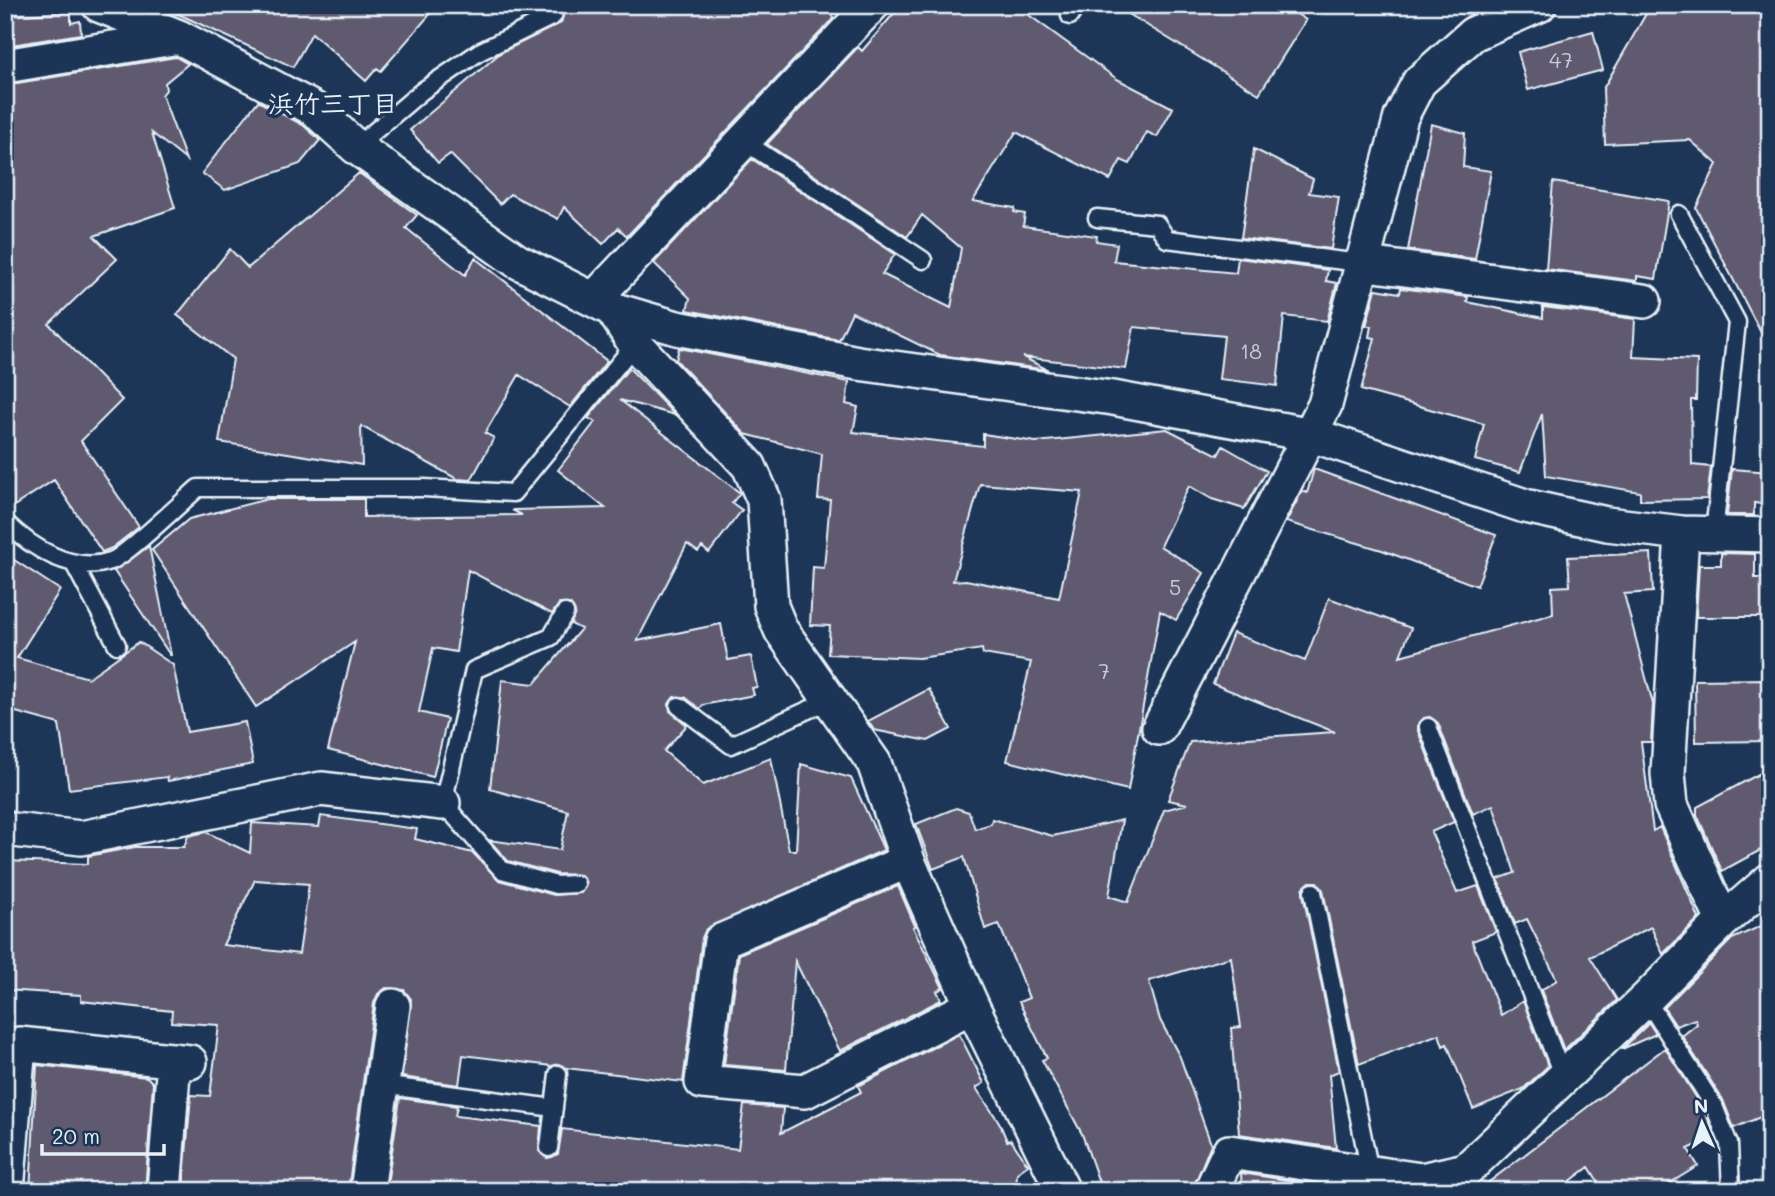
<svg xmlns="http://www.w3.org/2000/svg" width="1775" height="1196" font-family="Mali,'Klee One',sans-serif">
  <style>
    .building { fill: #5f5a70; stroke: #e8f1f8; stroke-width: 2; fill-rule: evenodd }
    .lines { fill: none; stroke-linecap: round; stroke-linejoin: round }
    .lane-casing { stroke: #e8f1f8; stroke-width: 21 }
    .street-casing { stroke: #e8f1f8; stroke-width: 38 }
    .lane { stroke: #1d3557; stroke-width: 16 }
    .street { stroke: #1d3557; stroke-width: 33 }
    .labels { text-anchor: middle; stroke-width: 7; stroke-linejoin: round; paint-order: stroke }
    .number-label { font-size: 21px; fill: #c6cbd6 }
    .neighbourhood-label { font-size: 26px; font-weight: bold; fill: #e8f1f8; stroke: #1d3557 }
  </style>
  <rect width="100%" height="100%" fill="#1d3557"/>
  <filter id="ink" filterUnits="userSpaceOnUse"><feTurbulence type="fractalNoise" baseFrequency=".0143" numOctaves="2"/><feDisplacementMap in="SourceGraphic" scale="14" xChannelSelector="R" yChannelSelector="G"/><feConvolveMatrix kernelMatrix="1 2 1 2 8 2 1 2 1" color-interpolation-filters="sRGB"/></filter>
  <g filter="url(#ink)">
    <path class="building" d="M159,5h279l-57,66 -4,-3 -11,13 -54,-48 -19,34z
      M566,5h257l11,13 -207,218 -9,-8 -15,16 -39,-37 -6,12 -48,-25 -10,10 -50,-50 -12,9 -28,-33 90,-77 61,-30z
      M901,5h114l102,74 56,29 -16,29 -10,-5 -17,32 -9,-4 -11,20 -94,-48 -43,69 42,7 -1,4 11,2 -2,12 74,10 -1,5 21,3 -3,17 122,12 2,-15 90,12 -2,11 11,2 -10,38 -43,-5 -7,70 -58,-7 5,-43 -90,-9 -8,42 -103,-12 25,13 -108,-15 -88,-43 -13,28 -152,-30 3,-12 -36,-35 98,-104 143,95 -13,20 69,34 10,-60 -39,-33 -15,22 -140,-93 91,-97 4,4z
      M1114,5h169l23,15 -47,74z
      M1651,5h119v345l-74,-142 21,-44 -27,-24 -85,4 -2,-55z
      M71,12v11l9,-2 1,13 -76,12v-30z
      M1593,31l10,39 -75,20 -10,-38z
      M176,57l12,7 -23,19 1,7 -4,5 24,65 -34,-27 23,75 -81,28 23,23 -68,65 73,76 -41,41 58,86 -27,21 -10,4 -48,-72 -49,32v-427z
      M258,101l45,24 17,15 -20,24 -75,26 -23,-17z
      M1431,124l34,9 -2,34 28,4 -16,88 -67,-9z
      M1254,149l59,30 -4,14 30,4 -8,52 -90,-11z
      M359,173l58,42 -11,13 59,47 10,-17 132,103 -37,46 -51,-32 -34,58 9,5 -23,42 -14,-1 -96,-53 1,39 -143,-23 14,-83 -56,-44 53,-66 18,19z
      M1553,182l116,19 -13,78 -19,-3v5l-91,-12z
      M1401,288l67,9 -1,5 76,16v-11l92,12 -2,38 64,3 -1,40h-5l1,65 19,2 -4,32 -67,1v-8l-94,-16 -4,-62 -22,58 -45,-12 9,-36 -123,-34 14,-52 -6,-1 2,-11h-5l10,-37 24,4z
      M679,348l170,34 -3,22 12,3 -5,25 130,14v-12l53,8 131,-13 51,26 5,-9 44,25 -23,38 -32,-10 -23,-13 -29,60 44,27 -28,47 -16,-9 -32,179 -121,-29 24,-99 -48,-8 -1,-5 -63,9 -91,-4 2,-28 -20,-1 3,-58 11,1 6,-68 -12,-1 4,-45 -77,-20 -69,-74zM980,484l102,8 -23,106 -93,-18 -13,1z
      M629,368l46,47 -55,-15 120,93 -8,10 10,7 -33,43 -7,-6 -4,5 -11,-8 -50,97 84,-17 7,36 23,-4 6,31 -5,1 2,7 -51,10 -3,4 -15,-12h-11l-5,7 1,7 17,14 -23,26 39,34 68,-27 18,92h7l5,-86 50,14 33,72 -178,79 -4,9 -19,144 -117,-14 -7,-4 -7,2 -89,-11 -4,30 -57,-8 9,-78 -7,-9 -18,-2 -8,6 -4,9 -26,188h-165l8,-96 19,1 9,-71 -48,-3 1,-11 -91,-10v-6l-76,-5v-129l83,3v-8l47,-9h49l4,-11 18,-4 44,21 2,-30 67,4 2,-11 96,13 -2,10 58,14 26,27 55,15 27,-2 5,-9 -5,-9 -24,-1 -49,-13 -19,-21 71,10 8,-39 -78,-22 12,-109 32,4 47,-55 -10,-5 4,-12 -5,-8h-11l-7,10 -84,-44 -12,82 -23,-4 -14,64 28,7 -14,58 -105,-27 27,-108 -99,65 -104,-157 37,-31 79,-20h96v18l158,-2 -10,-5 93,-2 -47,-38 37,-48 -7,-4zM255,880l54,4 -10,70 -76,-9z
      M1314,469l182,66 -19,51 -95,-36 -96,-28 16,-31 5,2z
      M1732,469l38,3v26l-8,1 -1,5 -7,-1v12h-27z
      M149,546l22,109h-1l-56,-84z
      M1651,553l2,39 -29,2 29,110 -2,38h-10l12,89 7,-4 39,91 -36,36 -12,-27 -61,30 27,43 -53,50 -23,-60 16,-10 -30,-61 -12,5 -17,-45 17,-6 -22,-68 -20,9 -35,-91 -8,-6 -6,1 -6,7v6l36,91 -23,10 26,61 21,-7 18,46 -24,9 29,74 22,-14 25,65 -25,23 -50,20 -26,-65 -4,2 -4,-12 -80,30 -36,-174 -6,-8h-7l-7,6v6l36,177 -10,4 7,73 -97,-14 -8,-106 10,-1 -10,-70 -82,24 11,39 20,37 31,87 -19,47h-90l-20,-57 -40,-74 5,-2 -28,-56 10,-4 -30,-74 -14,5 -21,-72 -31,12 -17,-45 40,-16 13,4 6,17 16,-5 1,-5 61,17 69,-16 -13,76 19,6 36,-92 23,-6 -19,-4 22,-58 145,-10 -122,-48 20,-51 72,28 24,-63 82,30 -11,28 153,-42 -1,-27 18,-1 -2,-29z
      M1721,553l34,1v24h13l2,5v34h-74l3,-52h22z
      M5,554l55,36 -43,68 71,20 51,-36 34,23 14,67 58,-10 8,42 -85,17 -1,-4 -98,12 -10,-65 -54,-15z
      M1770,679v62l-74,1 -1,-62z
      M929,689l22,40 -23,12 -54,-11 -6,-9z
      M1770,768v77l-48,26 -25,-56v-8z
      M898,886l17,40 -2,1 30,61 -6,3 4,9 -101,51 -45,-90 -9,109 -62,-5 15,-111z
      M1770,922v191l-36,15 -11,-28 -41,-64 15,-12 -2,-5 -19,7 -12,-18 68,-69z
      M1649,1023l7,11 -34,15z
      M959,1034l25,49 -8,5 23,34 8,19 4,-1 17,25 -11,8 -1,18h-630l14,-93 57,8 -2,10 86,10 -2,25 8,7 11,-4 4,-25 176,20 6,-44 39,3 -2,25 80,-41 -3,-6z
      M1665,1048l40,63 10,26 -27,12 10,17 -41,25h-53l-15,-24 -32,24h-80z
      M37,1065l110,12 6,6 -8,108h-115z
      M1241,1173l98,15 1,3h-98z"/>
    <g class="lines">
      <g class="lane-casing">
        <path id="lane" d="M1070,16l7,-11
          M742,140l181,120
          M356,147l66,-56 57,-39 74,-36 3,-11
          M1679,214l58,108 -23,211
          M1097,218l60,6 10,15 193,24
          M5,522c27,26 67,52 106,39 13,-4 72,-60 87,-73h226l89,5 122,-149
          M74,564l43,81
          M565,613l-14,24 -77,33 -31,133 59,67 54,15 20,-1
          M679,706l52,39 101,-46
          M1428,727l135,350
          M1313,892l57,280
          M1646,999l68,107 15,38 2,47
          M381,1085l173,23
          M549,1148l9,-74"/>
      </g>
      <g class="street-casing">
        <path id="street" d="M99,5l80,32 135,72 42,38 161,114 95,48 65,19 181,35 255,35 199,37 213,71 82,18 75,9 88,2
          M5,66l174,-29
          M1360,263l284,38
          M594,299l278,-294
          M612,309l23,35 114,122 15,34 7,106 10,24 93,133 34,98 64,145 91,185
          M1682,533l-14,240 3,32 52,116
          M1159,728l166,-323 76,-288 18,-35 54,-48 66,-29
          M5,829l76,9 240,-49 122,14
          M908,861l-187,80 -19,141 103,9 167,-85
          M7,1191l12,-147 171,18
          M164,1191l10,-131
          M367,1191l26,-185
          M1211,1191l18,-39 192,28 45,-10 180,-171 77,-78 47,-41"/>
      </g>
      <use href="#lane" class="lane"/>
      <use href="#street" class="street"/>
    </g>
  </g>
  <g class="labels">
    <g class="number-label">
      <text x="1561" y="68">47</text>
      <text x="1251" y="359">18</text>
      <text x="1175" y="595">5</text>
      <text x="1104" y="679">7</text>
    </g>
    <g class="neighbourhood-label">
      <text x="333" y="113">浜竹三丁目</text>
    </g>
  </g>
  <rect width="1775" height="1196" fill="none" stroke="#1d3557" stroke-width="28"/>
  <rect x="14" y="14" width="1747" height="1168" fill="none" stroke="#e8f1f8" stroke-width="2.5" filter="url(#ink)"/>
  <g transform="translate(1702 1123) rotate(357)" stroke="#1d3557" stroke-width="5" paint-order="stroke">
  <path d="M0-5L12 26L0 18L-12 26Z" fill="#e8f1f8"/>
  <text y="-10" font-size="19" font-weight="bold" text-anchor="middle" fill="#e8f1f8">N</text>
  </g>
  <path d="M42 1144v10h122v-10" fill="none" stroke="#e8f1f8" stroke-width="3.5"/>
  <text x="52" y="1144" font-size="21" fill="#e8f1f8" stroke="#1d3557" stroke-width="5" paint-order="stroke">20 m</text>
</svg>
